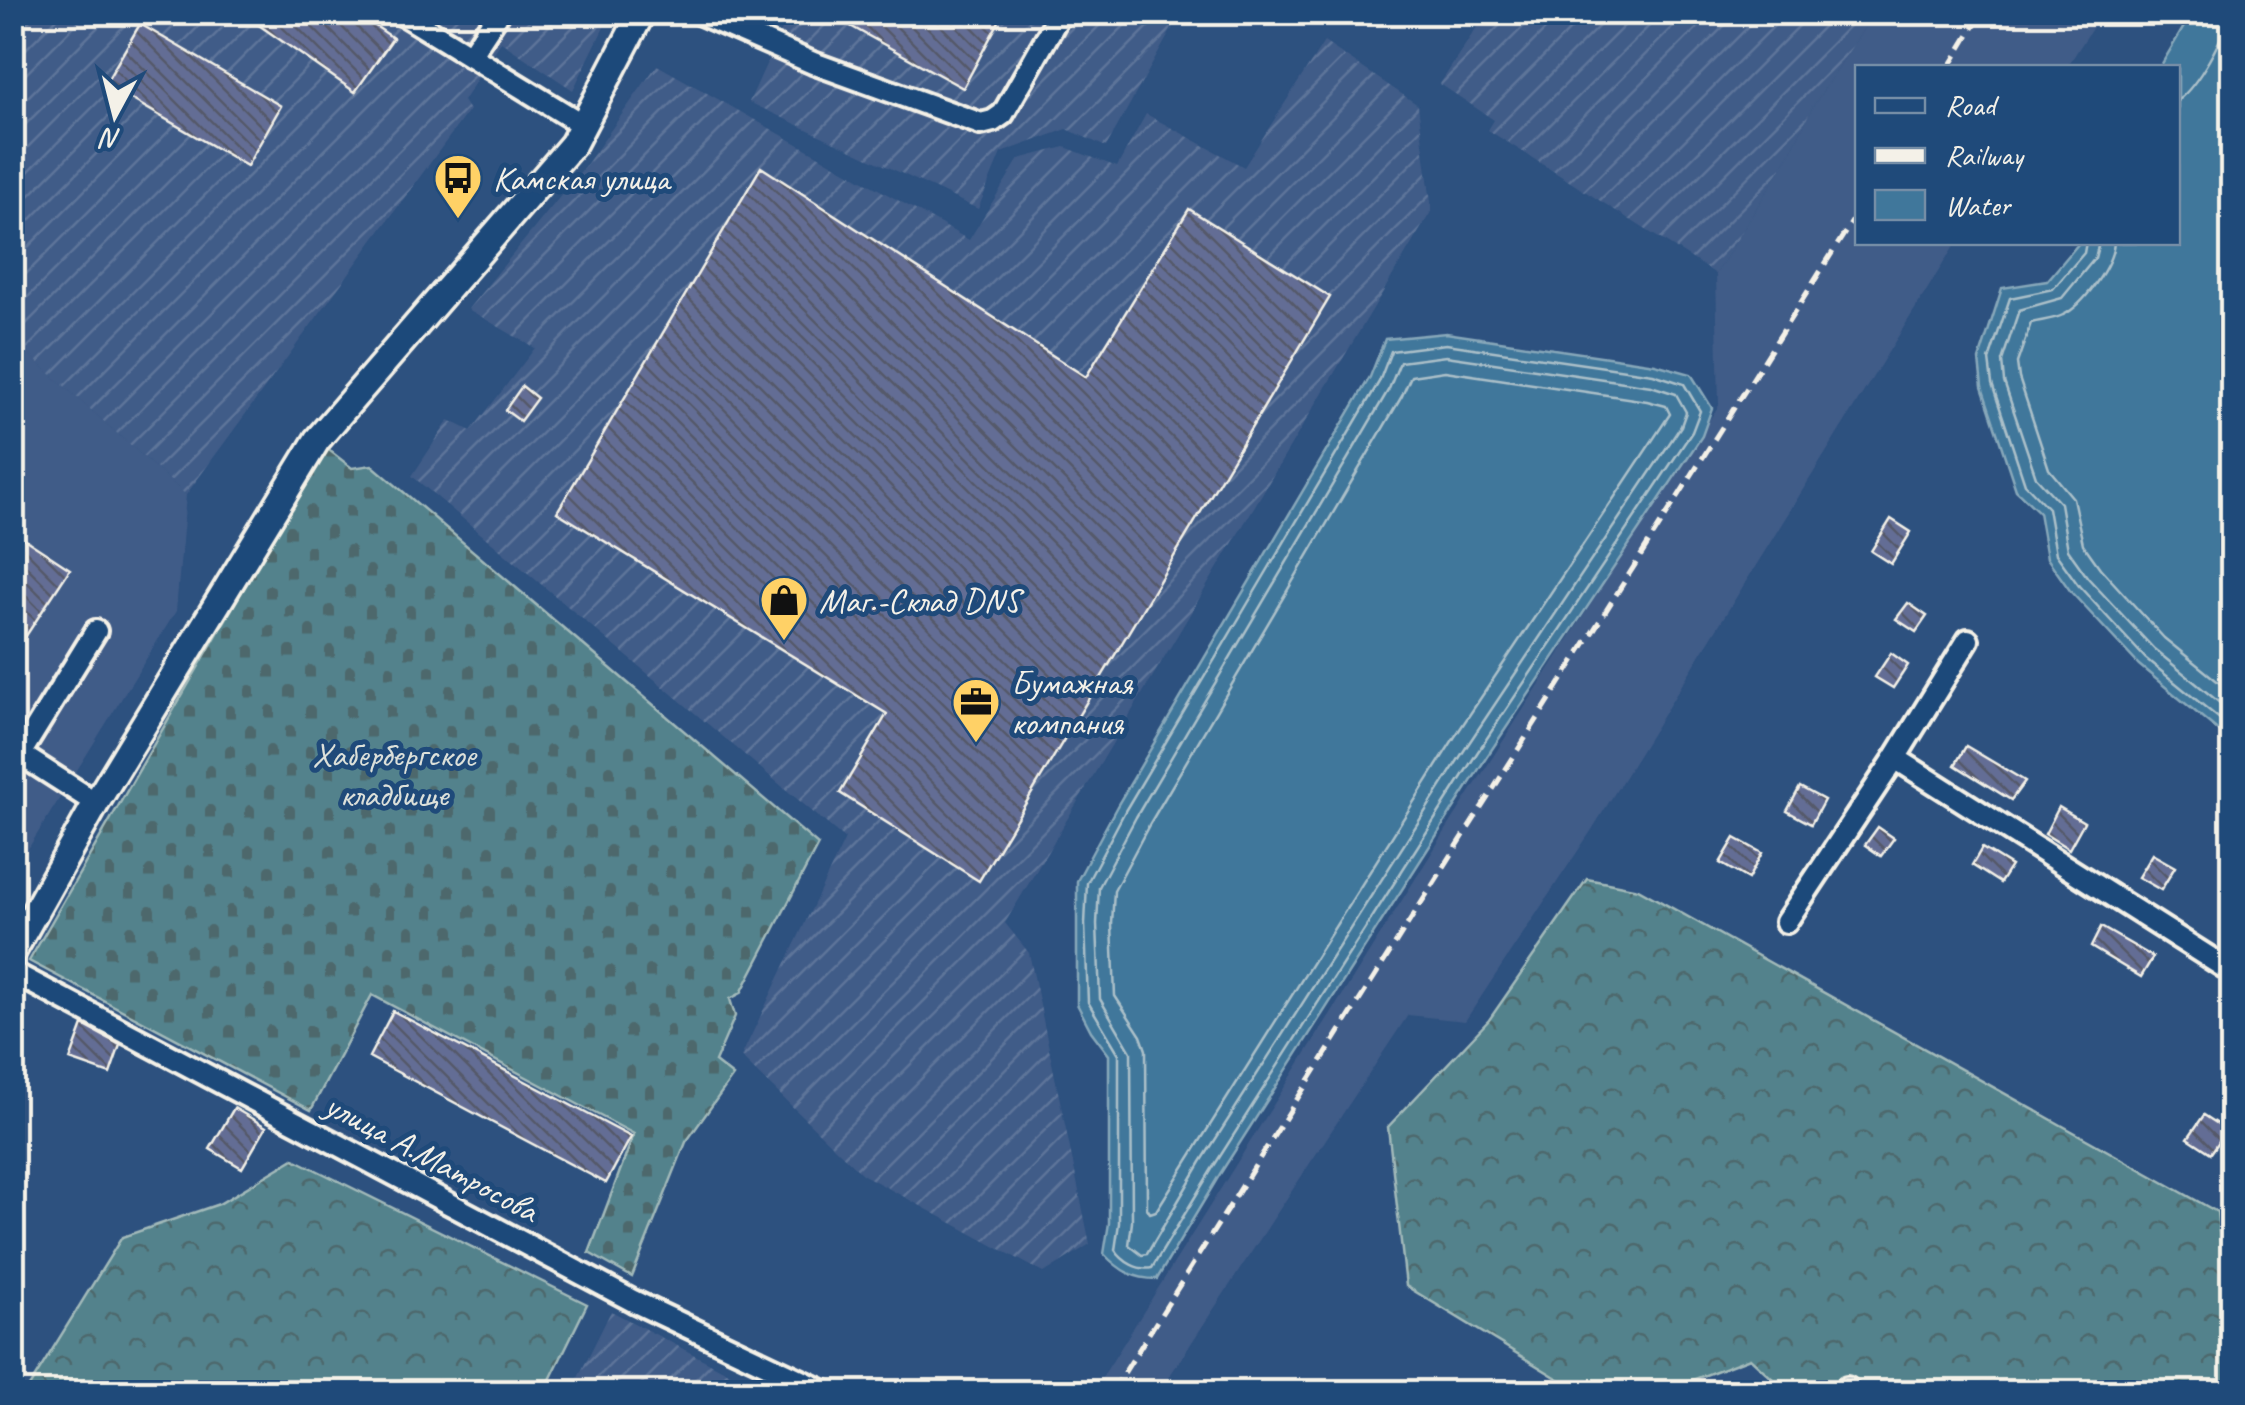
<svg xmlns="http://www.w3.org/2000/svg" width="2245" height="1405" font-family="Caveat,sans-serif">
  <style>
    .built { fill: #415c88 }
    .industrial { fill: url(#industrial-furrows) }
    .forest { fill: url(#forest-crowns); stroke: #a3baba; stroke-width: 2.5 }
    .cemetery { fill: url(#cemetery-stones); stroke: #a3baba; stroke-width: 2.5 }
    .water { fill: #40779b; stroke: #88a8ba; stroke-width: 2.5 }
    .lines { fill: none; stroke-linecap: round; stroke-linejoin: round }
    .shore { stroke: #acc0c9; stroke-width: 2.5 }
    .building { fill: url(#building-back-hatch); stroke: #f4f1e8; stroke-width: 2.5 }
    .minor-casing { stroke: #f4f1e8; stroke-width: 28 }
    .major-casing { stroke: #f4f1e8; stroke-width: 32 }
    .minor { stroke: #1f4a7a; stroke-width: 20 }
    .major { stroke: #1f4a7a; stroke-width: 25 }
    .rail { stroke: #f4f1e8; stroke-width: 5; stroke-dasharray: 15 8; stroke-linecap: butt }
    .labels { text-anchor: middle; stroke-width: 10; stroke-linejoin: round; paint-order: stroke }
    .poi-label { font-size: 35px; fill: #f4f1e8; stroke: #1f4a7a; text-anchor: start }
    .park-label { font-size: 35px; fill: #dce0da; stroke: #1f4a7a }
    .street-label { font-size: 35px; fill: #f4f1e8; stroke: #1f4a7a }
  </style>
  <defs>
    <pattern id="industrial-furrows" width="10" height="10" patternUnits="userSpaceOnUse" patternTransform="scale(2.5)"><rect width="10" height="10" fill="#415c88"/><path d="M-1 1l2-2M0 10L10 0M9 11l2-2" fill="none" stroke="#5d7499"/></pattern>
    <pattern id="forest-crowns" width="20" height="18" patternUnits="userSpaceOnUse" patternTransform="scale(2.5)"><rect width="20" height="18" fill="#52828c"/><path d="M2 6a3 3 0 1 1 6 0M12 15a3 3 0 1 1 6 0" fill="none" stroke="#4e686c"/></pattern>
    <pattern id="cemetery-stones" width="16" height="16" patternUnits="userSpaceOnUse" patternTransform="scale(2.5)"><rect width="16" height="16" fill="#52828c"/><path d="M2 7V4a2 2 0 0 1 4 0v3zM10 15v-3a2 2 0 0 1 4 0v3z" fill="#4e686c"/></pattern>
    <pattern id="building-back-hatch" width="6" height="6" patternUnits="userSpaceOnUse" patternTransform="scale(2.5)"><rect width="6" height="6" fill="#636d95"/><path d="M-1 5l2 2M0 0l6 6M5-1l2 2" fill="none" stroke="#55596a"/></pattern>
  </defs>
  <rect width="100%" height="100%" fill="#2d517f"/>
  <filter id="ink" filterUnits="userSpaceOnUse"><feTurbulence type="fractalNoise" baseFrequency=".01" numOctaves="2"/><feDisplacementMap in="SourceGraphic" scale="20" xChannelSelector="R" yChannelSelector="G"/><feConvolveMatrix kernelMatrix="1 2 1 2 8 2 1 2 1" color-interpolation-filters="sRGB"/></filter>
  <g filter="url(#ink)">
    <path class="built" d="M1874,13h228l-35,54 -209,1v174l98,1 -363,585 -128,193 -57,-6 -249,377h-66l360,-573 266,-414 -3,-131 73,-119 24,-49z
      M24,350l162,145 -10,116 -163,262 -1,-504z"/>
    <path class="industrial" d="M1174,12l5,4 -73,131 -39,-18 -66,24 -23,56 -229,-107 36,-79 -20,-10z
      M13,13h598l-38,77 -72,-48 -38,59 6,9 -283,385 -161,-144 -12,18z
      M1486,13v-1l388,1 -61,93 -24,49 -73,119 -228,-144 6,-10 -54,-36z
      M1324,42l94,63 14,105 -427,713 24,30 61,291 -46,29 -182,-99 -121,-117 104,-218 -433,-363 37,-56 22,11 64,-83 -67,-39 118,-144 71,-100 312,175 50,-81 46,-12 52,20 29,-53 98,53z
      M611,1311l154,81h-194z"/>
    <path class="forest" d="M1587,879l51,10 579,323 15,144v36h-445l-37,-34 -89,34h-81l-174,-106 -18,-159 101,-107z
      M294,1159l293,145 -43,88h-518l96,-155 97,-33z"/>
    <path class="cemetery" d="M325,447l27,21 20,-3 446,380 -77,148 -11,6 5,17 -20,46 18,14 -47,66 -54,135 -43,-24 45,-119 -262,-139 -61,115 -282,-149z"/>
    <path class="water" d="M2192,13h40v729l-93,-77 -68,-73 -24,-34 -8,-46 -23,-22 -34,-103 -3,-27 23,-72 45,-7 32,-38 99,-1v-174l-18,-1z
      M1446,333l209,31 36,10 21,34 -10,28 -216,322 -266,416 -63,105c-23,0 -37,-8 -53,-25l5,-31v-168l-18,-24 -14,-27v-123l40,-75 253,-429 15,-38z"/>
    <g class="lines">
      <path class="shore" d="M2178,100c19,-14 48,-64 50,-88
        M2086,242l-2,11 -31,36 -43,9 -21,62 3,24 33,100 23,24 8,46 23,32 66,72 87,71
        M2099,242l-4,16 -33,40 -43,12 -17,51 2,21 32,95 24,26 8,47 20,28 66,71 78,64
        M2114,242c-1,23 -31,64 -51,73 -10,5 -22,5 -32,8l-14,40 2,15 30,91 24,29 10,46 17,24 64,70 68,55
        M1446,344l207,30 31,10 16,27 -8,21 -215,321 -265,416 -60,99c-14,3 -29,-6 -37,-18l4,-27v-169l-31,-52 -3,-78 2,-41 38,-72 254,-429 12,-31z
        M1446,356l205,30 25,8 10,18 -5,14 -214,320 -266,416 -54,92 -5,1 -13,-10 3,-23 -1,-170 -31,-53 -3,-75 2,-37 37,-70 253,-428 11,-27z
        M1445,371l202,30 19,5 4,8 -216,324 -298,473 -6,2 -3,-5 -1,-158 -5,-14 -26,-40 -3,-72 2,-33 35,-66 253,-429 9,-20z"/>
    </g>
    <path class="building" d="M240,12h115l38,26 -38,54z
      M825,12h179l-41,76z
      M140,24l141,82 -34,60 -142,-82z
      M761,167l325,210 103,-168 141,88 -351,584 -139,-88 47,-79 -330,-202z
      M522,386l15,12 -17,23 -15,-11z
      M1891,519l20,13 -20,32 -20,-13z
      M12,531l58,38 -58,88z
      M1908,603l19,13 -11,16 -20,-13z
      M1891,653l17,12 -15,23 -18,-11z
      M1966,746l59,35 -14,19 -56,-35z
      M1800,787l24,13 -13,24 -24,-13z
      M2059,807l25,15 -15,27 -24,-15z
      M1878,827l16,11 -13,18 -16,-11z
      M1735,838l27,15 -14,26 -28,-16z
      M1982,848l29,18 -11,17 -28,-18z
      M2152,854l23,13 -14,23 -23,-13z
      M2101,927l52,30 -12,20 -50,-30z
      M393,1011l238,126 -25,46 -237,-126z
      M83,1025l37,20 -10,29 -40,-14z
      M234,1108l32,19 -24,41 -32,-19z
      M2204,1115l23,15 -16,23 -23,-15z"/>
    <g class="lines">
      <g class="minor-casing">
        <path id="minor" d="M399,12l184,113
          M696,12l117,51 168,61 12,-3 10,-7 58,-102
          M470,56l29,-44
          M12,749l84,54
          M20,754l76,-123
          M1895,758l337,214
          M1786,922l109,-164 73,-118
          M12,972l621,329 192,91
          M1845,1392l2,-4"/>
      </g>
      <g class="major-casing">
        <path id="major" d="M12,953l84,-150 221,-363 256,-296 69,-132"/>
      </g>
      <use href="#minor" class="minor"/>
      <use href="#major" class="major"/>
      <path class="rail" d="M1949,68l34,-56
        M1112,1392l746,-1180"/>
    </g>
  </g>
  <defs>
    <g id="bus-pin" transform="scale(2.5)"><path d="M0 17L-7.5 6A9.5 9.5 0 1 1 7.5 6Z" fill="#ffd166" stroke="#1f4a7a"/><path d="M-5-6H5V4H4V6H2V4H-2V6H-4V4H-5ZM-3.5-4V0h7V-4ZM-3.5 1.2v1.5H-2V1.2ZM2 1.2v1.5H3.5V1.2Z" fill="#111"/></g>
    <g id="shop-pin" transform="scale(2.5)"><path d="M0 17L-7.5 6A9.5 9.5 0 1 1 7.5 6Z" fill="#ffd166" stroke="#1f4a7a"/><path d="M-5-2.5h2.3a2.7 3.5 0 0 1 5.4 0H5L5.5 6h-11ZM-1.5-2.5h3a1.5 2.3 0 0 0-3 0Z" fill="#111"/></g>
    <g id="office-pin" transform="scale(2.5)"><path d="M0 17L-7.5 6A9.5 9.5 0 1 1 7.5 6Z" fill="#ffd166" stroke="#1f4a7a"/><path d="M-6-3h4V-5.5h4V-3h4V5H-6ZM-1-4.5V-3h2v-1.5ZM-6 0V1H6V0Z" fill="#111"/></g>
  </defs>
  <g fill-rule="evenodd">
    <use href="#bus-pin" x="458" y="178"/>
    <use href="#shop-pin" x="784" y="600"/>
    <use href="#office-pin" x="976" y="702"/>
  </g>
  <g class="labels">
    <g class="poi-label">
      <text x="493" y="190">Камская улица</text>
      <text x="819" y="612">Маг.-Склад DNS</text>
      <text x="1011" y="694">Бумажная<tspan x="1011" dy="40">компания</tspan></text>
    </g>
    <g class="park-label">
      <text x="394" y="766">Хабербергское<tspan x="394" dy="40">кладбище</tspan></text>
    </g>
    <g class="street-label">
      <text transform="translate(432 1157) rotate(28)" y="12">улица А.Матросова</text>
    </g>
  </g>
  <rect width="2245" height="1405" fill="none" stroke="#1f4a7a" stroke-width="50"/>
  <rect x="25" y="25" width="2195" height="1355" fill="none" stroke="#f4f1e8" stroke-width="4" filter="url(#ink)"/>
  <rect x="1855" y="65" width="325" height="180" fill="#1f4a7a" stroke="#748da6" stroke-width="2.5"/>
  <rect x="1875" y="98" width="50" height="15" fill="#1f4a7a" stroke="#748da6" stroke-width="2.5"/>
  <text x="1945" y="115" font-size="30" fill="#f4f1e8">Road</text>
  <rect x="1875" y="148" width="50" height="15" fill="#f4f1e8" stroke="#748da6" stroke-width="2.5"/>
  <text x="1945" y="165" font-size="30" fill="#f4f1e8">Railway</text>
  <rect x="1875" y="190" width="50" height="30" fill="#40779b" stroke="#748da6" stroke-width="2.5"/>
  <text x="1945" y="215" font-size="30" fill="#f4f1e8">Water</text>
  <g transform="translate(115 115) rotate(187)" stroke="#1f4a7a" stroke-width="8" paint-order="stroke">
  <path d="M0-8L18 38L0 25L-18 38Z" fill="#f4f1e8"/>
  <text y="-15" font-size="28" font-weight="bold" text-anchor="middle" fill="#f4f1e8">N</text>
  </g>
</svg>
